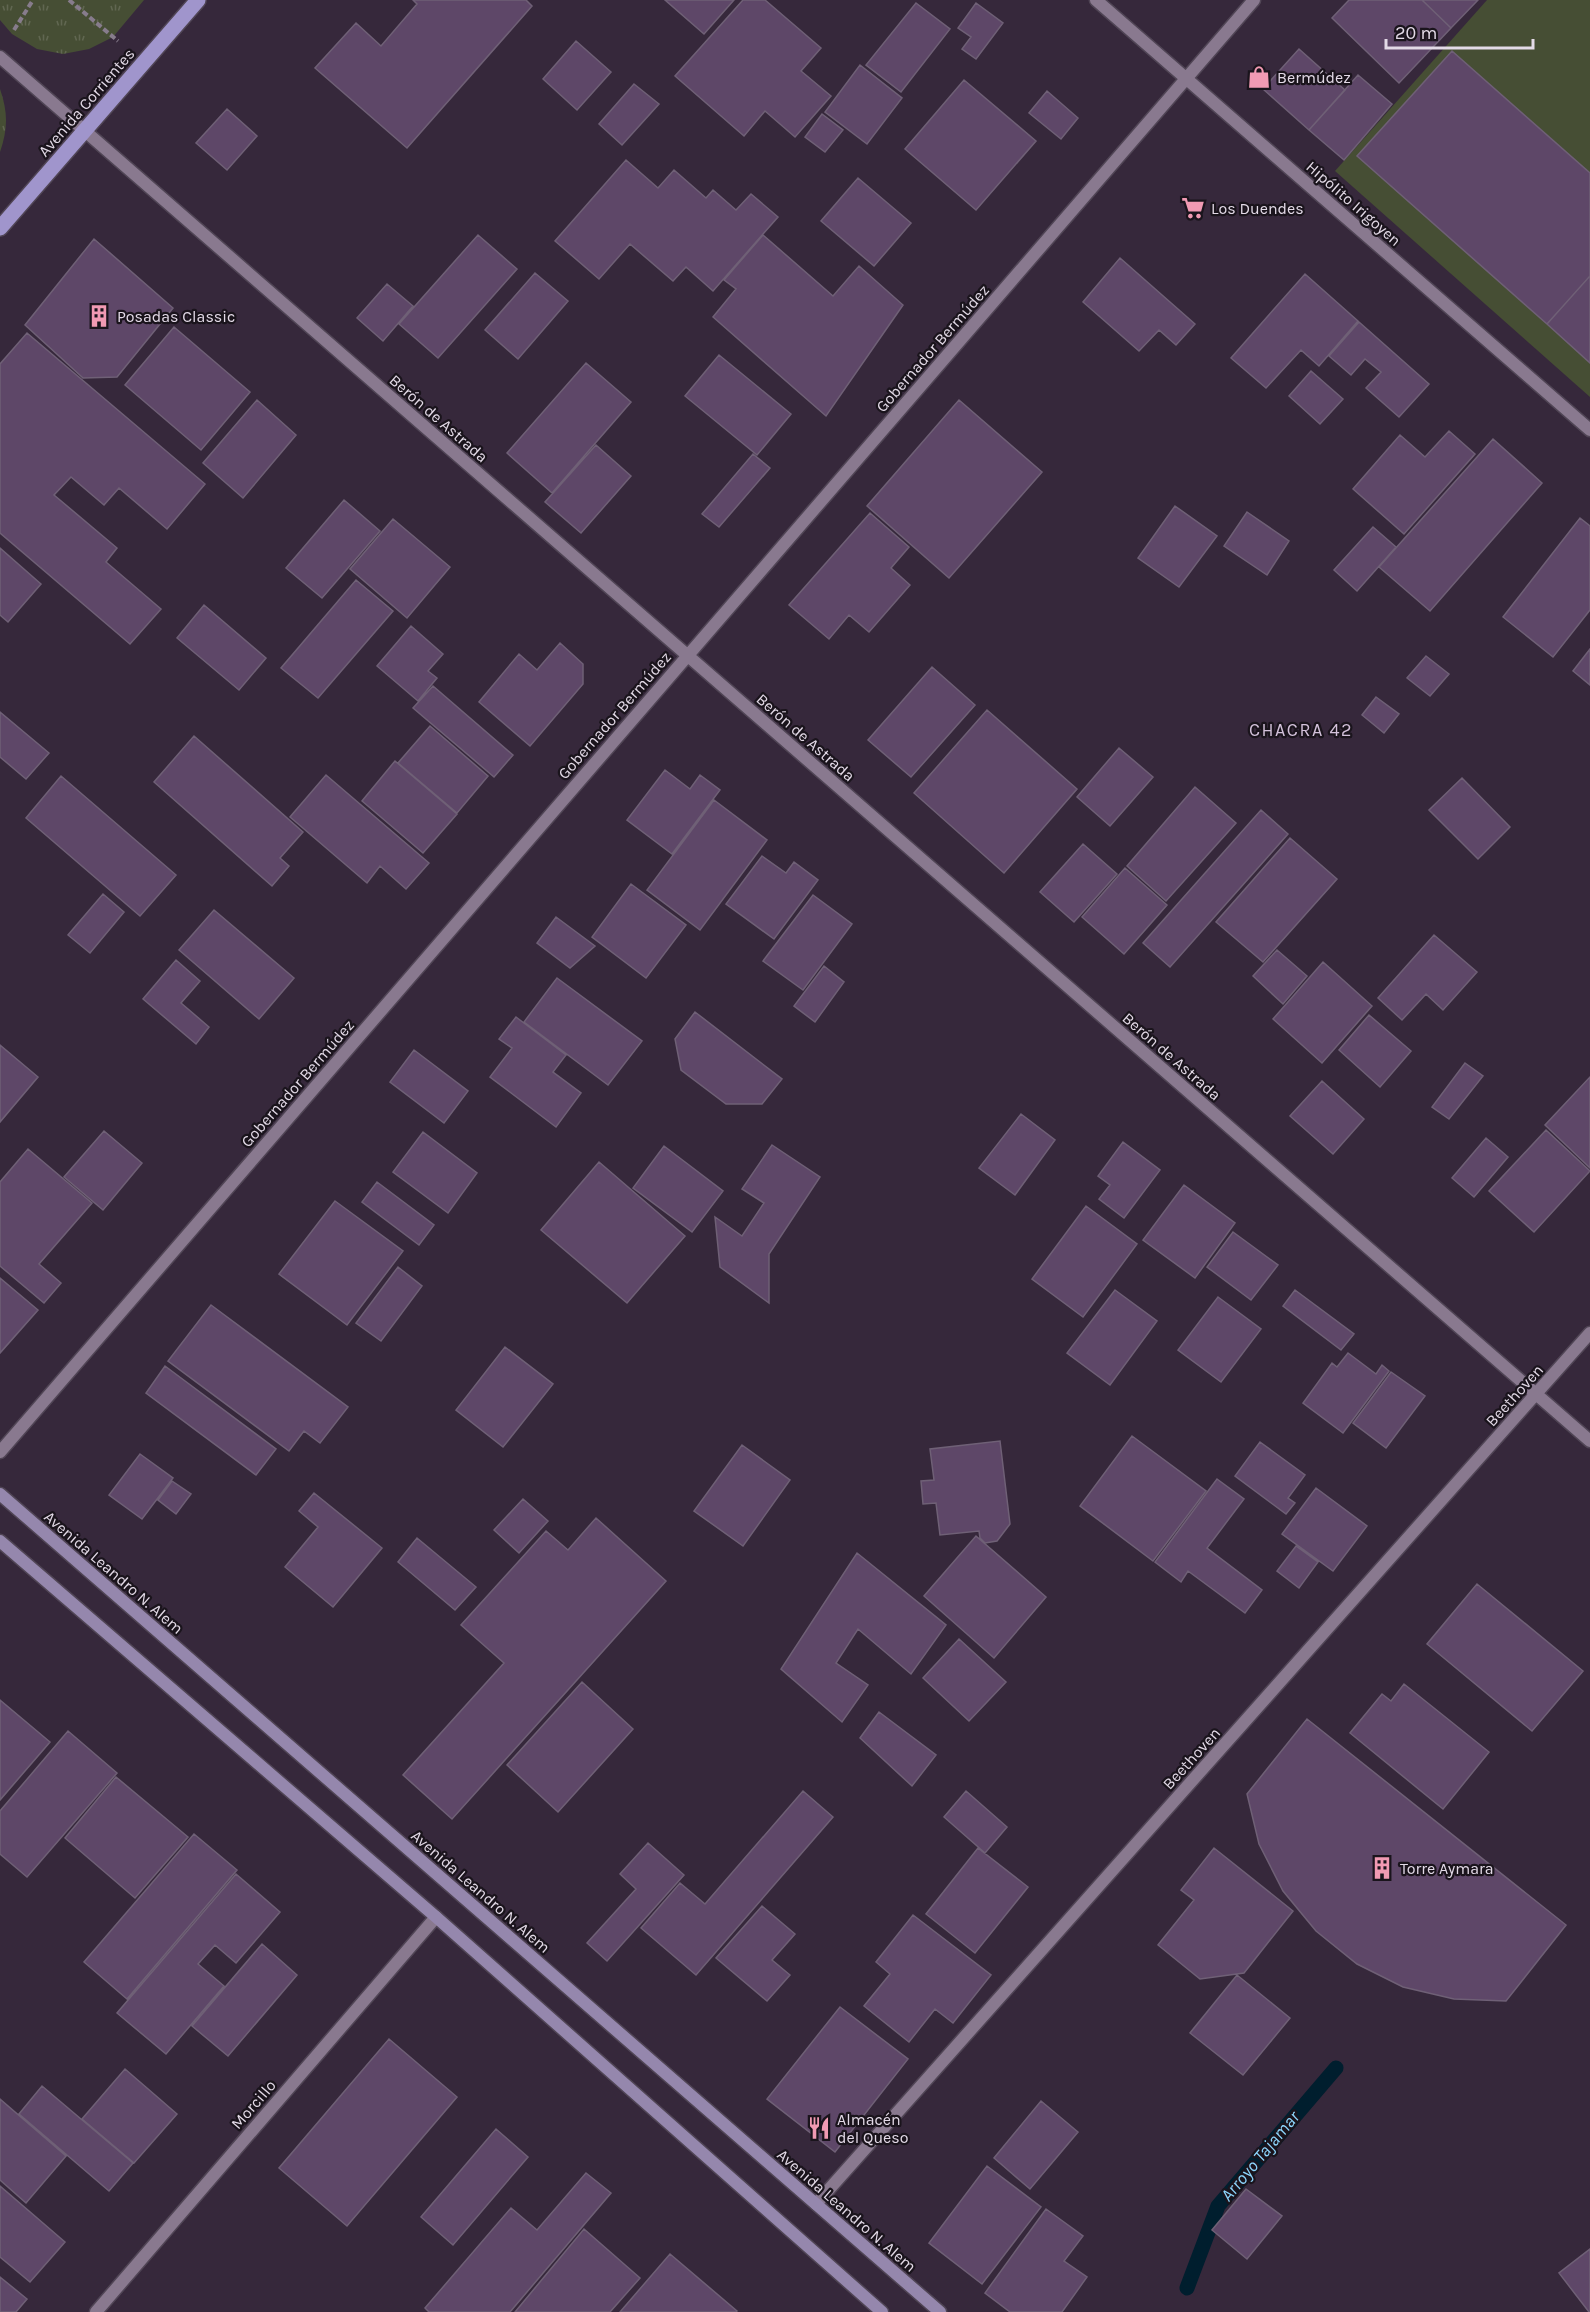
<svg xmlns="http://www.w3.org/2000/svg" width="1590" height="2312" font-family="Karla,sans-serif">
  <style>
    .park { fill: url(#park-tufts) }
    .pitch { fill: #464e34 }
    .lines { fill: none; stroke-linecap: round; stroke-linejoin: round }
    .stream { stroke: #001e2e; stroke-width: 15 }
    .building { fill: #5e4768; stroke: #6f6076; stroke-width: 1.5 }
    .street-casing { stroke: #504555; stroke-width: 15 }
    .secondary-casing { stroke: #504555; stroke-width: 15 }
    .primary-casing { stroke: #504555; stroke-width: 18 }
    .path { stroke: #877c8c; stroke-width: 4; stroke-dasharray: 6 3; stroke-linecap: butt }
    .street { stroke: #89798f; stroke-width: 12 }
    .secondary { stroke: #9587ad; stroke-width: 12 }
    .primary { stroke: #a095cc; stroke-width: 15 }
    .labels { text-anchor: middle; stroke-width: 4.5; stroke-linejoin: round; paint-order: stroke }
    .poi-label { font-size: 16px; fill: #e3dae7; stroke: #1a141c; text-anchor: start }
    .street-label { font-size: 16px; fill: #e3dae7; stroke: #1a141c }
    .neighbourhood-label { font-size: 18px; letter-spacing: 1.5px; fill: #d3c1da; stroke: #1a141c }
    .water-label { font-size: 18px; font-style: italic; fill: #8cd5fc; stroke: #1a141c }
  </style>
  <defs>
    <pattern id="park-tufts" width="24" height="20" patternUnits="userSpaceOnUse" patternTransform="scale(1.5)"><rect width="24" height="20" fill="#464e34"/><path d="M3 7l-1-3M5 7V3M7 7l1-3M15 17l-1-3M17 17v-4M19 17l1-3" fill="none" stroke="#616751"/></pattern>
  </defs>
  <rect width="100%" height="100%" fill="#36283b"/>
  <path class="park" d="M0,0h144l-31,37 -24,12 -26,5 -26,-5 -25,-15 -12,-14z
    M0,89c8,24 8,39 0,63z"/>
  <path class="pitch" d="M1487,0h103v397l-255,-226z"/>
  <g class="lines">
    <path class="stream" d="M1187,2288l31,-82 118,-138"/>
  </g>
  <path class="building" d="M413,0h113l6,6 -125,142 -92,-80 41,-45 25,23 36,-42z
    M665,0h69l-30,34z
    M743,0h22l56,48 -20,23 30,25 -36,41 -30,-26 -21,25 -69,-60z
    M1349,0h73l29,28 -52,55 -67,-65z
    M1422,0h56l-27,28z
    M916,3l34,26 -49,63 -35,-27z
    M976,3l27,20 -27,36 -14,-10 9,-12 -13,-9z
    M576,41l35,31 -34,38 -34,-31z
    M1299,49l46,41 -36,40 -46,-41z
    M1452,51l138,122v103l-43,48 -190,-168z
    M860,65l42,33 -35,46 -42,-32z
    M1358,75l34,29 -48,56 -35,-30z
    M964,80l72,61 -60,69 -71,-61z
    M634,84l25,20 -37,41 -23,-21z
    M1047,91l31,27 -17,21 -32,-26z
    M227,109l30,27 -30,34 -31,-27z
    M822,114l21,16 -18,22 -20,-15z
    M626,160l32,28 16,-18 32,28 7,-8 23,20 15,-16 27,23 -65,74 -27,-24 -13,14 -43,-37 -31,35 -44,-38z
    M858,178l53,45 -37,43 -53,-45z
    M478,235l39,34 -79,89 -39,-34z
    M763,235l70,61 26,-30 44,39 -77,111 -113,-99 23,-28 -12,-9z
    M94,239l79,69 -56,69 -34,1 -58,-53z
    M1120,258l75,66 -19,21 -17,-15 -20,21 -56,-49z
    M535,273l33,28 -50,58 -33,-29z
    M1305,274l53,47 -39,45 -18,-16 -35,38 -35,-30z
    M1590,276v87l-43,-39z
    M387,284l26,22 -30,35 -26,-23z
    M1359,322l70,62 -30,33 -33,-29 15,-16 -16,-13 -14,16 -22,-19z
    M174,327l76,65 -49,58 -76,-65z
    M27,333l178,151 -38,45 -48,-41 -15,17 -33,-28 -17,18 63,53 -11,14 55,47 -31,35 -130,-111v-169z
    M719,355l72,59 -34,41 -72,-59z
    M586,363l45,39 -79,91 -45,-40z
    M1311,371l32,28 -23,25 -31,-28z
    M257,400l39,35 -53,63 -40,-35z
    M959,400l83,72 -93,106 -82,-72z
    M1449,431l26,23 -71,80 -51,-45 47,-54 25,22z
    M1493,439l49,44 -112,128 -51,-44z
    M596,445l35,31 -50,57 -36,-31z
    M753,454l17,14 -51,59 -17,-13z
    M344,500l36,31 -58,67 -36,-30z
    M1175,506l42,30 -38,51 -41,-29z
    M1247,512l42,29 -22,34 -43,-29z
    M870,513l39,34 -18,21 19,17 -41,47 -20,-17 -20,24 -40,-34z
    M1580,518l10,8v84l-37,47 -50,-40z
    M393,519l57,48 -43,51 -57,-49z
    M1373,527l23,20 -39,44 -23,-21z
    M0,548l41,36 -33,38 -8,-7z
    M356,580l37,31 -75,87 -37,-30z
    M204,605l62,53 -27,32 -62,-52z
    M411,626l32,28 -15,17 9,7 -19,23 -41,-35z
    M560,643l23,21v20l-53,62 -51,-44 40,-48 18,16z
    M1590,649v36l-17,-14z
    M1426,656l23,18 -19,22 -23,-18z
    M932,667l43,38 -64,72 -43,-37z
    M433,686l80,69 -19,22 -81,-69z
    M1376,697l23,17 -15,19 -22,-18z
    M987,710l90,79 -73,84 -90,-80z
    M0,712l49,41 -23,26 -26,-22z
    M430,726l58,50 -31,37 -59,-50z
    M194,736l109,96 -23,26 9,8 -17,20 -118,-104z
    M1119,748l34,29 -43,49 -33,-29z
    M395,761l62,53 -34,39 -61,-52z
    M665,770l25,19 10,-14 20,15 -48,64 -45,-34z
    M326,775l103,88 -23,26 -26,-23 -13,17 -77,-66z
    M61,776l115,99 -36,41 -114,-98z
    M1462,778l48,49 -32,32 -49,-49z
    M1195,787l41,36 -70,78 -39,-35z
    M714,800l53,40 -67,90 -53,-40z
    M1261,810l27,24 -118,133 -27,-24z
    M1290,838l47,41 -74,83 -47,-40z
    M1083,844l34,30 -43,48 -34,-30z
    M762,856l24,17 8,-11 24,18 -44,59 -48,-35z
    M1125,868l42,37 -43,49 -42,-37z
    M631,884l55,41 -40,53 -54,-41z
    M103,894l21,18 -34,41 -22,-18z
    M813,895l39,29 -49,66 -40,-29z
    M214,910l80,68 -35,41 -80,-69z
    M556,917l39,29 -25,22 -33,-25z
    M1434,935l43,37 -34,38 -17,-16 -24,26 -24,-22z
    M1277,950l30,26 -24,28 -30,-28z
    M176,960l24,21 -19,22 28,24 -13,17 -53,-45z
    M1323,962l49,44 -50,57 -49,-44z
    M824,966l20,16 -29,40 -21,-16z
    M557,978l85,63 -34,44 -84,-63z
    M695,1012l87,67 -20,25h-36l-45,-34 -6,-31z
    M1369,1015l42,36 -31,36 -41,-37z
    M516,1017l50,38 -13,17 28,21 -25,34 -66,-50 22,-29 -13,-9z
    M0,1045l38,32 -38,45z
    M414,1050l54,41 -24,32 -54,-41z
    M1465,1063l18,13 -34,43 -17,-12z
    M1590,1077v91l-45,-43z
    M1322,1081l42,38 -31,35 -43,-38z
    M1021,1114l34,26 -40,55 -36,-27z
    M1546,1130l44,41 -56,61 -45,-41z
    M104,1131l38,32 -39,47 -39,-33z
    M423,1132l54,41 -29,40 -55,-41z
    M1486,1138l22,19 -34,40 -22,-19z
    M1123,1142l37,28 -36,48 -25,-19 11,-14 -12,-9z
    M772,1145l48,32 -51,77v49l-49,-36 -5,-50 27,19 22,-33 -22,-14z
    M664,1146l59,45 -31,41 -59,-44z
    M28,1149l64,54 -53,61 22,19 -17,20 -44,-37v-84z
    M599,1162l86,74 -58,67 -86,-73z
    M377,1182l57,43 -15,20 -57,-43z
    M1184,1185l51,38 -40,55 -52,-38z
    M335,1201l68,50 -56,74 -68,-51z
    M1086,1206l51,38 -54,73 -51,-38z
    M1233,1232l45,33 -27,35 -44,-33z
    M398,1267l24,19 -41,55 -25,-18z
    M0,1278l38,32 -38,43z
    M1115,1290l42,31 -47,64 -43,-32z
    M1295,1290l59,44 -13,16 -58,-44z
    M1218,1297l43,32 -40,53 -43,-32z
    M211,1305l137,102 -28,36 -16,-12 -15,20 -121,-90z
    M505,1347l48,37 -50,63 -47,-37z
    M1348,1353l28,21 6,-9 7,6 -46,62 -40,-30 29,-40 5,4z
    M165,1366l111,83 -20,26 -110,-82z
    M1391,1372l34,24 -39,52 -33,-25z
    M1132,1436l74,55 -53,70 -73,-55z
    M1000,1441l10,83 -13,17 -12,2 -5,-5 -1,-7 -39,4 -4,-32 -13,1 -2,-23 13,-1 -4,-31z
    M1260,1442l45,33 -17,23 7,5 -9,11 -51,-38z
    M742,1445l48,35 -47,66 -49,-35z
    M140,1454l33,24 -31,41 -33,-24z
    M1217,1479l27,20 -37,49 55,42 -17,23 -57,-42 -7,11 -26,-20z
    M172,1481l19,13 -15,20 -18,-14z
    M1316,1488l51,38 -34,45 -51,-37z
    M314,1493l68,55 -49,59 -48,-40 33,-40 -19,-16z
    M523,1499l25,22 -29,32 -25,-23z
    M596,1518l70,63 -214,238 -49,-44 101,-112 -43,-38 85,-94 22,19z
    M976,1536l70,61 -52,61 -70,-62z
    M417,1538l59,49 -21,23 -57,-48z
    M1296,1546l22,16 -19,26 -22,-17z
    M857,1553l89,72 -35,49 -53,-45 -22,34 32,22 -26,37 -61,-53z
    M1477,1584l106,87 -51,60 -105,-87z
    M959,1639l47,43 -37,39 -46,-43z
    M582,1682l51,47 -75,83 -51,-47z
    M1404,1684l85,68 -46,57 -93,-76 32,-39 9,7z
    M0,1700l50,42 -50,58z
    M879,1712l57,43 -24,31 -52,-48z
    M1307,1719l259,206 -60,76 -52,-2 -51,-12 -46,-23 -41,-33 -33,-40 -24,-47 -12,-50z
    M68,1731l49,42 -90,104 -27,-23v-43z
    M116,1777l72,60 -53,61 -70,-60z
    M803,1791l30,26 -137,158 -55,-47 39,-45 25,21z
    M966,1791l41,36 -22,26 -41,-36z
    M194,1834l43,36 -110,129 -43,-37z
    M648,1843l36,32 -77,86 -20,-18 49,-54 -16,-15z
    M978,1848l50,39 -53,66 -49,-39z
    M1214,1848l79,63 -49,62 -44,6 -42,-34 36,-45 -13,-10z
    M236,1874l44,38 -44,51 -21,-18 -17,19 26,22 -58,68 -49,-41z
    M762,1906l33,28 -23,26 18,15 -23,26 -51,-43z
    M913,1915l78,60 -38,48 -18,-14 -26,33 -45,-36 26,-32 -14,-12z
    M262,1944l35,31 -69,81 -36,-30z
    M1237,1975l53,43 -47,57 -53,-42z
    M840,2007l68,52 -73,93 -68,-53z
    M389,2039l68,58 -110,129 -68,-58z
    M125,2069l52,45 -43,49 -52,-44z
    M42,2086l91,77 -24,28 -90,-77z
    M0,2099l66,57 -40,47 -26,-23z
    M1041,2101l37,31 -48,57 -36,-31z
    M496,2129l32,28 -75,88 -32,-28z
    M987,2166l54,41 -59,77 -53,-41z
    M586,2173l25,20 -101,119h-81l-4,-4 86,-100 26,22z
    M0,2186l65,56 -35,40 -30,-25z
    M1246,2189l36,27 -35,43 -35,-29z
    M1046,2209l37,27 -19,25 23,16 -25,35h-52l-25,-19z
    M584,2229l56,49 -30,34h-95z
    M1590,2249v63h-1l-30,-39z
    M670,2254l67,57 -1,1h-116z
    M0,2277l27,22 -11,13h-16z"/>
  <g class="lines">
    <g class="street-casing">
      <path id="street" d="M1096,0l494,430
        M0,57l1590,1384
        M0,1452l1254,-1452
        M816,2204l774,-871
        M96,2312l340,-395"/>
    </g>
    <g class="secondary-casing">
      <path id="secondary" d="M0,1494l940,818
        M0,1541l436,376 446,395"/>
    </g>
    <g class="primary-casing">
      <path id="primary" d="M0,228l198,-228"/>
    </g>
    <path class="path" d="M69,0l49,41
      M14,30l19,-30"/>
    <use href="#street" class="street"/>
    <use href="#secondary" class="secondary"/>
    <use href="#primary" class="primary"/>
  </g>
  <defs>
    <g id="shop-bare" transform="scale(1.8)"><path d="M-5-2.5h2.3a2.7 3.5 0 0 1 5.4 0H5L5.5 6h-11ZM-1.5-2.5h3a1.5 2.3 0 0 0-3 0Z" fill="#f19ab3" stroke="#1a141c" stroke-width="2.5" paint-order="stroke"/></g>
    <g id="supermarket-bare" transform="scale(1.8)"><path d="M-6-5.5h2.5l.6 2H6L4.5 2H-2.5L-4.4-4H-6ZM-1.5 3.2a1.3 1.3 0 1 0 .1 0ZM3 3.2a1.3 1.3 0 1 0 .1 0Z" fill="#f19ab3" stroke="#1a141c" stroke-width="2.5" paint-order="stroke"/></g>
    <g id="building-bare" transform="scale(1.8)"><path d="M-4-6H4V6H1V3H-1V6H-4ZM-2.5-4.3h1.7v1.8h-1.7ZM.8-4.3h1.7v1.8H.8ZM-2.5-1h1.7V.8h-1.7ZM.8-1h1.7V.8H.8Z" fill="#f19ab3" stroke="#1a141c" stroke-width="2.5" paint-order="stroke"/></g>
    <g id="restaurant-bare" transform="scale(1.8)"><path d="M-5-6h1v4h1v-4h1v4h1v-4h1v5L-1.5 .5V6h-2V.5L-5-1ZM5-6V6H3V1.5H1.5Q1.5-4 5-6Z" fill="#f19ab3" stroke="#1a141c" stroke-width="2.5" paint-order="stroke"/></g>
  </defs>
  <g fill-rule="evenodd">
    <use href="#shop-bare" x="1259" y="77"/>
    <use href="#supermarket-bare" x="1193" y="208"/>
    <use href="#building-bare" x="99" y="316"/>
    <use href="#building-bare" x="1382" y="1868"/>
    <use href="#restaurant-bare" x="819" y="2128"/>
  </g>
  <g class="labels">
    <g class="poi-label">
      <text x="1277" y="83">Bermúdez</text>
      <text x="1211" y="214">Los Duendes</text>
      <text x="117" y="322">Posadas Classic</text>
      <text x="1400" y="1874">Torre Aymara</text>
      <text x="837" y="2125">Almacén<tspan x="837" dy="18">del Queso</tspan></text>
    </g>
    <g class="street-label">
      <text transform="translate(86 102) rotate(-49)" y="6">Avenida Corrientes</text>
      <text transform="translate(1354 203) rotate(41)" y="6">Hipólito Irigoyen</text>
      <text transform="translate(932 348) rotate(-49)" y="6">Gobernador Bermúdez</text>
      <text transform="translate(439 418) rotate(41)" y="6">Berón de Astrada</text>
      <text transform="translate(614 715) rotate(-49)" y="6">Gobernador Bermúdez</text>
      <text transform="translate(806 737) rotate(41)" y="6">Berón de Astrada</text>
      <text transform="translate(1172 1056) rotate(41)" y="6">Berón de Astrada</text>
      <text transform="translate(297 1083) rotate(-49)" y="6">Gobernador Bermúdez</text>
      <text transform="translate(1514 1395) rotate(-48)" y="6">Beethoven</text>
      <text transform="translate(114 1572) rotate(41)" y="6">Avenida Leandro N. Alem</text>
      <text transform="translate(1191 1758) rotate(-48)" y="6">Beethoven</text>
      <text transform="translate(481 1891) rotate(41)" y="6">Avenida Leandro N. Alem</text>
      <text transform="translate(253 2104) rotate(-49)" y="6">Morcillo</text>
      <text transform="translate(847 2210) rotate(41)" y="6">Avenida Leandro N. Alem</text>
    </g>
    <g class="neighbourhood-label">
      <text x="1301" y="736">CHACRA 42</text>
    </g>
    <g class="water-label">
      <text transform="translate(1260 2156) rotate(-50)" y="6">Arroyo Tajamar</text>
    </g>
  </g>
  <path d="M1386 39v9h147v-9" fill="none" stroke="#e3dae7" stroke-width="3"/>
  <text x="1395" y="39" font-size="18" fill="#e3dae7" stroke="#1a141c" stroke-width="4.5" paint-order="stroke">20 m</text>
</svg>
